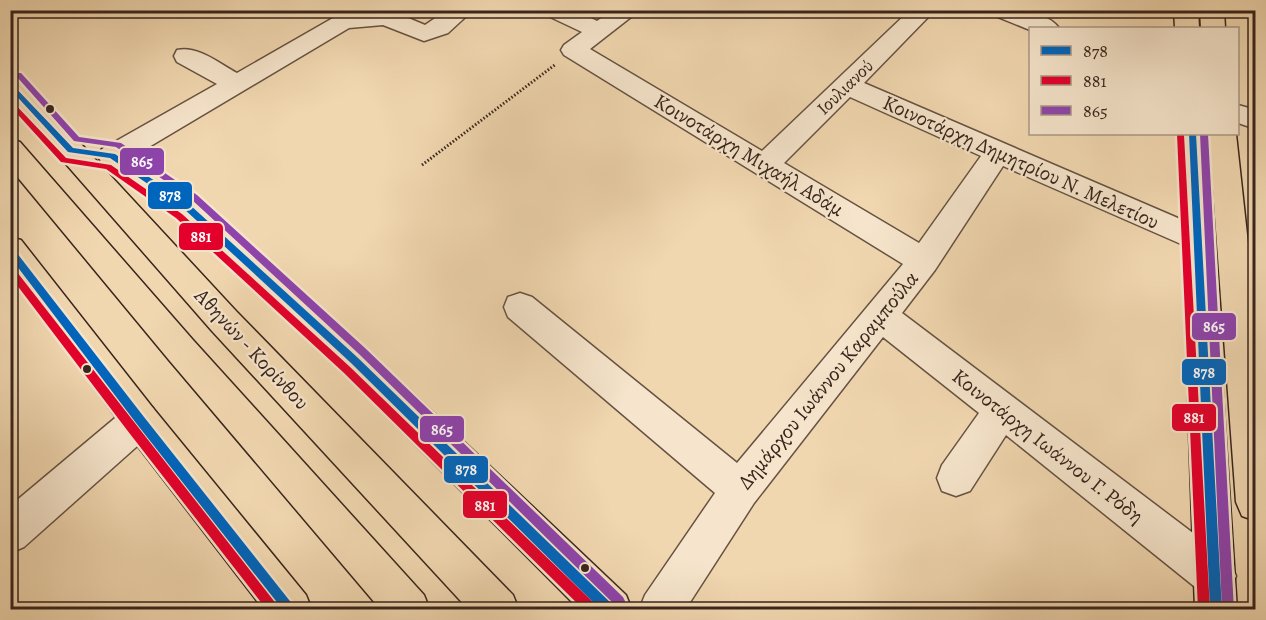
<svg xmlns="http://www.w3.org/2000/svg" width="1266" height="620" font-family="Alegreya,serif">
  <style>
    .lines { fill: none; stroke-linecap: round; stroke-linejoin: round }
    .minor-casing { stroke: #665242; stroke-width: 3 }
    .major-casing { stroke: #38251d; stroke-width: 3 }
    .highway-casing { stroke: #38251d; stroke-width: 3 }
    .path { stroke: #38251d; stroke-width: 3; stroke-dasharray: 1.5 2; stroke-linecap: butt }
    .minor { fill: #f6e5cc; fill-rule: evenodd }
    .major { fill: #f1d7b0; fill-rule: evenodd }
    .highway { fill: #f1d7b0; fill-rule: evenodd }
    .bus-1-casing { stroke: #f6e5cc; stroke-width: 5 }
    .bus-2-casing { stroke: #f6e5cc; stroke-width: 5 }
    .bus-3-casing { stroke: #f6e5cc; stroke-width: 5 }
    .bus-1 { fill: #0065bd; fill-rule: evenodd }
    .bus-2 { fill: #e4002b; fill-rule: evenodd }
    .bus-3 { fill: #8e44ad; fill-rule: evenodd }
    .bus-dot { fill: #38251d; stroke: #f6e5cc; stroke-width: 2 }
    .labels { text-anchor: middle; stroke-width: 4.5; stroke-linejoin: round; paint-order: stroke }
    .far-street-label { font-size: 18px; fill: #38251d; stroke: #f6e5cc }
    .street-label { font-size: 21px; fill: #38251d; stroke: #f6e5cc }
    .line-badge { stroke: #f6e5cc; stroke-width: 2 }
    .badge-label { font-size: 16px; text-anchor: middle; font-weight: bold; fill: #fff }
  </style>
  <rect width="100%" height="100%" fill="#f1d7b0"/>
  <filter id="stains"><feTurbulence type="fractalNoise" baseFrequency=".00333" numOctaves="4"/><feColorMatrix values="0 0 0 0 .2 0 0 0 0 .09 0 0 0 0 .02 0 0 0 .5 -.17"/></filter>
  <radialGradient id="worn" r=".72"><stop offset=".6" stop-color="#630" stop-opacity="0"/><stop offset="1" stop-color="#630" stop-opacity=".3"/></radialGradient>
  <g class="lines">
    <g class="minor-casing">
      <path id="minor" d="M357,10h32l36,15 22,-15h26l-25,23 -24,8 -41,-16 -34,3 -227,135 -10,3 -10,-3 -4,-7 4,-7 115,-65 -40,-22 -3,-6 3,-6c20,-5 42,13 60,23l96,-55z
        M543,10h31l23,11 16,-11h27l-50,39 172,102 148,-141h25l-71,73 344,148 4,8 -4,8 -11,4 -194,-85 -68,104 -33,43 328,248 6,15 -6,15 -15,6 -15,-6 -194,-156 -36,56 -14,5 -14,-5 -5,-13 5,-13 37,-52 -96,-76 -129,166 -69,107h-46l6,-15 70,-102 -207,-176 -4,-10 4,-10 12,-4 12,4 205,166 166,-199 -339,-209 -3,-5 3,-5 18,-13 -36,-17zM850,97l131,59 -62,87 -135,-80z
        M990,10c20,0 56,0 69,18l-29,2 -37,-15z
        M1238,105l18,5v19l-18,-6z
        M140,403l13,5 5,12 -5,12 -129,115 -14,6v-47l117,-98z"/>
    </g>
    <g class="major-casing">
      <path id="major" d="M1174,10h24l1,18h-24z
        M1200,10h24l1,18h-24z
        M1179,134h27l31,476h-42z
        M1209,134h27l20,183v204l-14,-5 -6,-14z
        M112,146l10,3 74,49 58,49 112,102 260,246 6,15h-52l-238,-239 -110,-106 -56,-51 -74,-51 -4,-7 4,-7z
        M10,237l11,3 132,168 153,187 6,15h-48l-137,-178 -117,-159z"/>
    </g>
    <g class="highway-casing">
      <path id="highway" d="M10,75l9,2 217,234 277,284 6,15h-50l-257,-279 -202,-231z
        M10,139l10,3 173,198 231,255 6,15h-49l-212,-250 -159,-192z"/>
    </g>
    <path class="path" d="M422,165l134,-101"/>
    <use href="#minor" class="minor"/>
    <use href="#major" class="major"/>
    <use href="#highway" class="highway"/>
    <g class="bus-1-casing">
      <path id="bus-1" d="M10,82l63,66 42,6 74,50 168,153 257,249 2,4h-15l-250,-247 -168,-155 -73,-50 -42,-6 -58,-63z
        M1189,134h7l26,476h-12z
        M10,247l3,1 131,169 153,193h-14l-147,-187 -126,-166z"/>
    </g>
    <g class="bus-2-casing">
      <path id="bus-2" d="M10,99l56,59 45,7 71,49 167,152 248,240 2,4h-15l-241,-238 -167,-154 -70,-49 -45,-7 -51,-56z
        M1177,134h6l1,1 26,475h-12z
        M10,266l3,1 268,343h-14l-140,-180 -117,-154z"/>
    </g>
    <g class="bus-3-casing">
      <path id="bus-3" d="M17,73h4l58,64 42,6 76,52 168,153 258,249 2,4 -2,4 -4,2 -4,-2 -256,-251 -168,-155 -75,-52 -42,-6 -57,-64z
        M1200,134h8l26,476 -12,-1z"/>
    </g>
    <use href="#bus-1" class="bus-1"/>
    <use href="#bus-2" class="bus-2"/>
    <use href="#bus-3" class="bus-3"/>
  </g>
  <g class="bus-dot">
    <circle cx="50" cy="109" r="5"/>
    <circle cx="87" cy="369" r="5"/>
    <circle cx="585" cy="568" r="5"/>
  </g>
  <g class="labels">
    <g class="far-street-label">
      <text transform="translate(845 87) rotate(-44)" y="6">Ιουλιανού</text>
    </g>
    <g class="street-label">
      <text transform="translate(749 155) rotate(31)" y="7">Κοινοτάρχη Μιχαήλ Αδάμ</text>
      <text transform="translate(1021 162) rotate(24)" y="7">Κοινοτάρχη Δημητρίου Ν. Μελετίου</text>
      <text transform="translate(252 349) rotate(47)" y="7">Αθηνών - Κορίνθου</text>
      <text transform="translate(828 380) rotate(-51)" y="7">Δημάρχου Ιωάννου Καραμπούλα</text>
      <text transform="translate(1048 446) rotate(38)" y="7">Κοινοτάρχη Ιωάννου Γ. Ρόδη</text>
    </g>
  </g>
  <g class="line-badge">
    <rect x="119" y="147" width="46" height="29" rx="6" fill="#8e44ad"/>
    <rect x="147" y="181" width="46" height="29" rx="6" fill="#0065bd"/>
    <rect x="178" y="222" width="46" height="29" rx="6" fill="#e4002b"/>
    <rect x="1191" y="312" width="46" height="29" rx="6" fill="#8e44ad"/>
    <rect x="1181" y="358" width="46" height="28" rx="6" fill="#0065bd"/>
    <rect x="1171" y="403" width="46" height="29" rx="6" fill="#e4002b"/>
    <rect x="419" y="415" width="46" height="28" rx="6" fill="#8e44ad"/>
    <rect x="443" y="455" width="46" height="29" rx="6" fill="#0065bd"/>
    <rect x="462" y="490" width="46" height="29" rx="6" fill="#e4002b"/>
  </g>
  <g class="badge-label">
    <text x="142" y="167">865</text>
    <text x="170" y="201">878</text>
    <text x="201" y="242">881</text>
    <text x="1214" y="332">865</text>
    <text x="1204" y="378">878</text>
    <text x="1194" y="423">881</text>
    <text x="442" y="435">865</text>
    <text x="466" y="475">878</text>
    <text x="485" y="511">881</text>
  </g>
  <rect width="1266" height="620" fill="none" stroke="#f1d7b0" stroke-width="36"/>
  <rect x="12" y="12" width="1242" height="596" fill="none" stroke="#38251d" stroke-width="3"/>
  <rect x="18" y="18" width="1230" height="584" fill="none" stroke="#38251d" stroke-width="1.5"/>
  <rect x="1029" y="27" width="210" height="108" fill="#f6e5cc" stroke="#aa9886" stroke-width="1.5"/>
  <rect x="1041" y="46" width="30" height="9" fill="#0065bd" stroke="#aa9886" stroke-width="1.5"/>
  <text x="1083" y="57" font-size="18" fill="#38251d">878</text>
  <rect x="1041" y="76" width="30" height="9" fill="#e4002b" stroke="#aa9886" stroke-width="1.5"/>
  <text x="1083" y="87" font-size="18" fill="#38251d">881</text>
  <rect x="1041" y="106" width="30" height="9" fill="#8e44ad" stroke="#aa9886" stroke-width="1.5"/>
  <text x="1083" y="117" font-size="18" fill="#38251d">865</text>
  <rect width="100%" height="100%" filter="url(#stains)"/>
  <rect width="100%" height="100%" fill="url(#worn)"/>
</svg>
